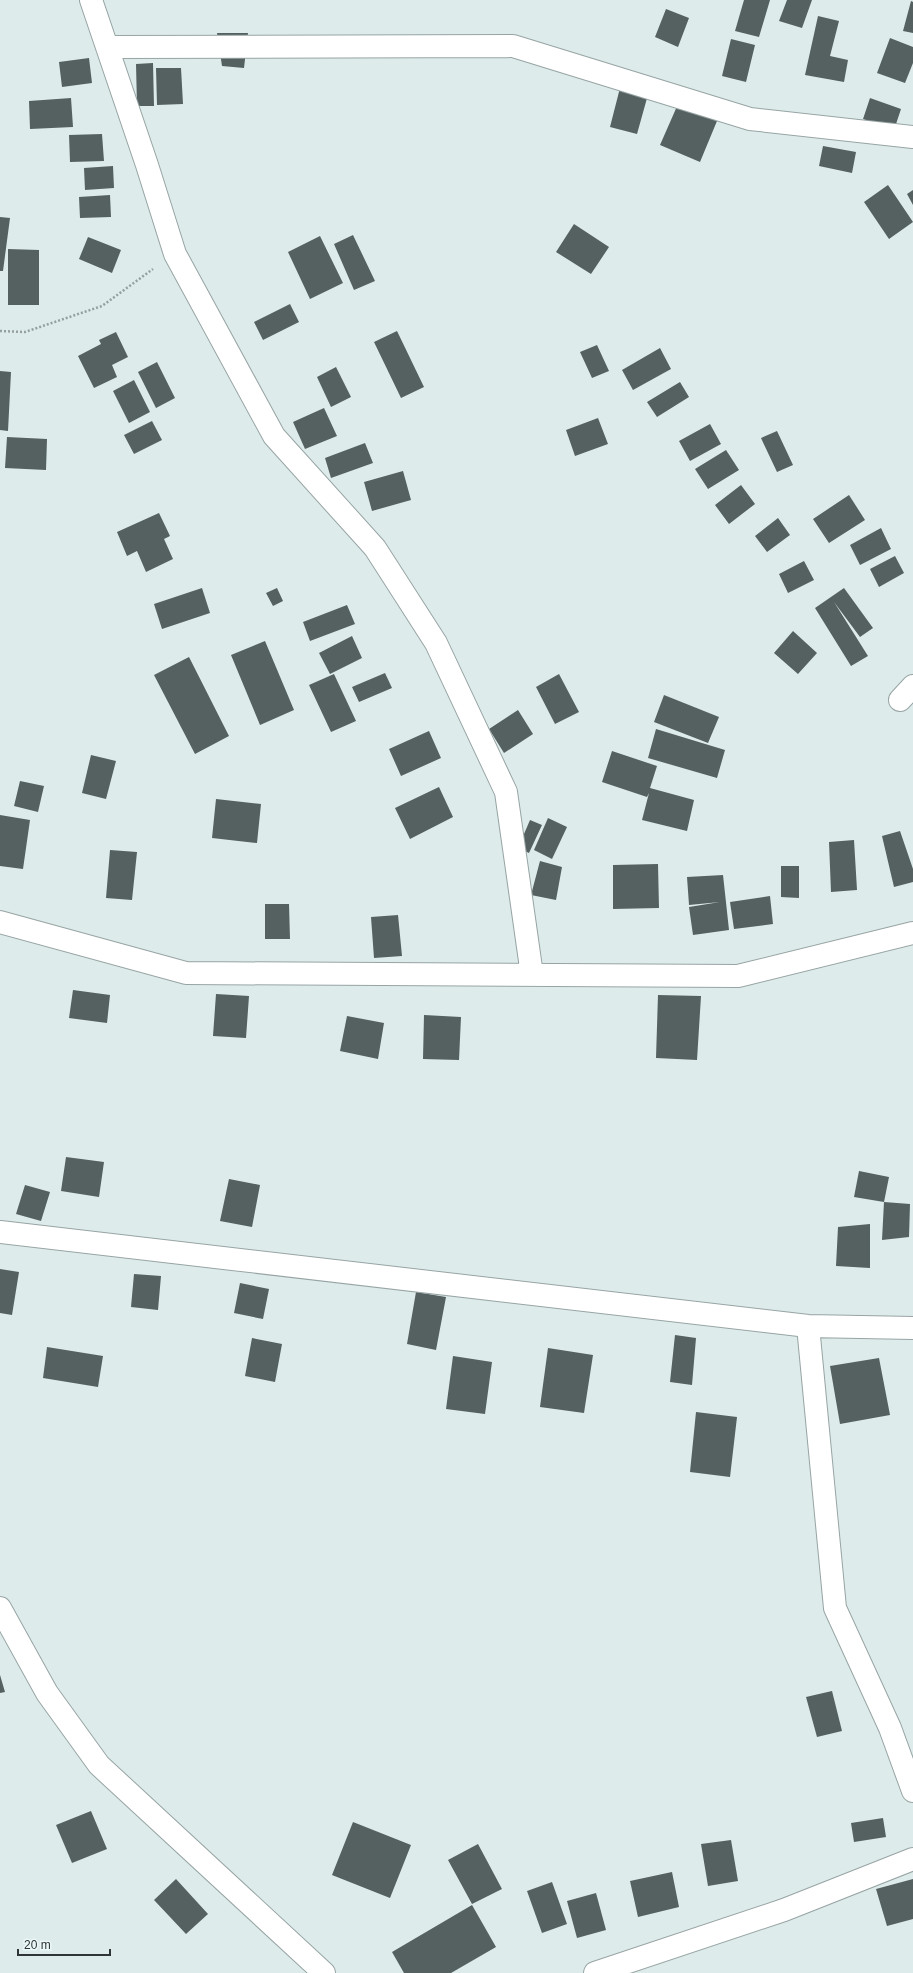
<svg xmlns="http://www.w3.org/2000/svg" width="913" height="1973" font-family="Arial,sans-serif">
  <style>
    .building { fill: #556060 }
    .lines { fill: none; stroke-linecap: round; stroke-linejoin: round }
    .minor-casing { stroke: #98a4a4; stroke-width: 24 }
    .path { stroke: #959f9f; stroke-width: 2.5; stroke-dasharray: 2 2; stroke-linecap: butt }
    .minor { stroke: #fff; stroke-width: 22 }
  </style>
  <rect width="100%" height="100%" fill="#ddebeb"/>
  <path class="building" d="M744,0h26l-11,37 -24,-6z
    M787,0h25l-10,28 -23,-7z
    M911,1l2,1v31l-10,-2z
    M666,9l23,9 -11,29 -23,-10z
    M818,16l21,5 -9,35 18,4 -4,22 -39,-7z
    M217,33h31l-4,35 -22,-2z
    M890,38l23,9v16l-8,20 -28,-10z
    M731,39l24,6 -9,37 -24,-6z
    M89,58l3,25 -30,4 -3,-25z
    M153,63l1,43h-17l-1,-42z
    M156,68h25l2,36 -26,1z
    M621,84l28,7 -12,43 -27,-7z
    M71,98l2,29 -43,2 -1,-28z
    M870,98l31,11 -7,21 -31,-11z
    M678,104l39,17 -17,41 -40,-17z
    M102,134l2,27 -34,1 -1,-27z
    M823,146l33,6 -4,21 -33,-7z
    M113,166l1,22 -29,2 -1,-22z
    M888,185l25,37 -24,17 -25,-37z
    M913,190v15l-6,-11z
    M110,195l1,22 -31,1 -1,-21z
    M0,217l10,1 -7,53h-3z
    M574,224l35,23 -18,27 -35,-22z
    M353,235l22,46 -21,9 -20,-46z
    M320,236l23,47 -33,16 -22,-47z
    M88,237l33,13 -9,23 -33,-14z
    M8,249l31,1v55h-31z
    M290,304l9,18 -36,18 -9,-18z
    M397,331l27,56 -23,11 -27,-56z
    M116,332l12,25 -16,8 5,12 -23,11 -16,-32 23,-12 -2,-4z
    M597,345l12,26 -17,7 -12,-26z
    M660,348l11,21 -38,21 -11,-20z
    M157,362l18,36 -19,10 -18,-36z
    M336,367l15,30 -20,10 -14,-30z
    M0,371l11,1 -3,59 -8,-1z
    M134,380l16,32 -21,11 -16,-32z
    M680,382l9,15 -32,20 -10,-15z
    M324,408l13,28 -32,13 -12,-27z
    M598,418l10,26 -33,12 -9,-26z
    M152,421l10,19 -28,14 -10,-19z
    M710,424l11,20 -31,17 -11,-20z
    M777,431l16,34 -16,7 -16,-34z
    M7,437l40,2 -1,31 -41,-2z
    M365,443l8,20 -42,15 -6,-20z
    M726,450l13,20 -31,19 -13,-20z
    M403,471l8,29 -39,11 -8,-29z
    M741,485l14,19 -26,20 -14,-19z
    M849,495l16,25 -36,23 -16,-24z
    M159,513l11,23 -6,3 9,20 -27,13 -9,-21 -10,5 -10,-24z
    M778,518l12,17 -23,17 -12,-16z
    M881,528l10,21 -31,16 -10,-20z
    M895,556l9,17 -25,14 -9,-18z
    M804,561l10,19 -26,13 -9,-19z
    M202,588l8,25 -48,16 -8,-25z
    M277,588l6,13 -10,5 -7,-13z
    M844,588l29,40 -13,9 -26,-35 34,54 -17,10 -36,-58z
    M347,605l8,19 -45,17 -7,-19z
    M793,631l24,22 -19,21 -24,-21z
    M352,636l10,22 -32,16 -11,-21z
    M265,641l29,69 -34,15 -29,-70z
    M189,657l40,79 -34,18 -41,-79z
    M385,673l7,15 -33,14 -7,-15z
    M334,674l22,47 -25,11 -22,-47z
    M559,674l20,38 -24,12 -19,-37z
    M664,695l55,22 -11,26 -54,-21z
    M518,710l15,24 -29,19 -15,-24z
    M656,729l69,21 -8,28 -69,-20z
    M429,731l12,27 -40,18 -12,-27z
    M612,751l45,15 -7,22 44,12 -7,31 -45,-11 7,-27 -2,4 -45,-15z
    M91,755l25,6 -10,38 -24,-6z
    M20,781l24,5 -6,26 -24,-6z
    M439,787l14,30 -43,22 -15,-31z
    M216,799l45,5 -4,39 -45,-5z
    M0,815l30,5 -7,49 -23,-3z
    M548,818l19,9 -15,32 -18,-9z
    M530,820l12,5 -13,28 -11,-5z
    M900,831l13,38v13l-19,5 -12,-51z
    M854,840l3,50 -26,2 -2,-50z
    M110,850l27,2 -5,48 -26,-2z
    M540,861l22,6 -6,33 -25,-5z
    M658,864l1,44 -46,1v-44z
    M781,866h18v32l-18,-1z
    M723,875l6,55 -36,5 -4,-28 31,-5 -31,3 -2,-28z
    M770,896l3,28 -39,5 -4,-27z
    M265,904h24l1,35h-25z
    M398,915l4,41 -28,2 -3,-41z
    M73,990l37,5 -3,28 -38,-5z
    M216,994l33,2 -3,42 -33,-2z
    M658,995l43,1 -4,64 -41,-2z
    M424,1015l37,2 -2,43 -36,-1z
    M347,1016l37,7 -6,36 -38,-8z
    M66,1157l38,5 -5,35 -38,-6z
    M859,1171l30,6 -5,25 -30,-5z
    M229,1179l31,6 -8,42 -32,-6z
    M25,1185l25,7 -9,29 -25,-7z
    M884,1202l26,2 -1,33 -27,3z
    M870,1224v44l-34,-2 2,-39z
    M0,1269l19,3 -7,43 -12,-2z
    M134,1274l27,2 -3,34 -27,-3z
    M240,1283l29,6 -6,30 -29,-6z
    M416,1292l30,5 -10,53 -29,-6z
    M675,1335l21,3 -4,47 -22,-3z
    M252,1338l30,6 -7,38 -30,-6z
    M47,1347l56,9 -5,31 -55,-9z
    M548,1348l45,7 -9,58 -44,-6z
    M453,1356l39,6 -7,52 -39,-5z
    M879,1358l11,57 -50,9 -10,-58z
    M696,1412l41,5 -7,60 -40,-5z
    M0,1675l5,17 -5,1z
    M832,1691l10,40 -25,6 -11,-40z
    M91,1811l16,38 -35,14 -16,-38z
    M883,1818l3,19 -32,5 -3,-19z
    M353,1822l58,23 -21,53 -58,-23z
    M731,1840l7,41 -30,5 -7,-42z
    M478,1844l24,45 -30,15 -24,-44z
    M672,1872l7,35 -41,10 -8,-36z
    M176,1879l32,35 -22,20 -32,-34z
    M913,1879v40l-26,7 -11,-37z
    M552,1882l15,42 -25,9 -15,-42z
    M596,1893l10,37 -29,8 -10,-37z
    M472,1905l24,42 -45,26h-47l-12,-21z"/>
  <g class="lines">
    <g class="minor-casing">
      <path id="minor" d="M91,0l56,165 28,89 99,182 101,112 61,95 70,149 26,183
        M107,47l406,-1 237,73 163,18
        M900,700l13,-14
        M0,922l186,51 552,3 175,-43
        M0,1232l808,94 105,2
        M808,1326l27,282 55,120 23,63
        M0,1608l47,85 52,72 225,208
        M595,1973l189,-63 129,-51"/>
    </g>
    <path class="path" d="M0,331l25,1 77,-26 51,-37"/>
    <use href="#minor" class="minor"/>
  </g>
  <path d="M18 1949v6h92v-6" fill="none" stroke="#2f3434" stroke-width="2"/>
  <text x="24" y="1949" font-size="12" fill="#2f3434" stroke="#eaf8f8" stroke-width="3" paint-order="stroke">20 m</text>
</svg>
